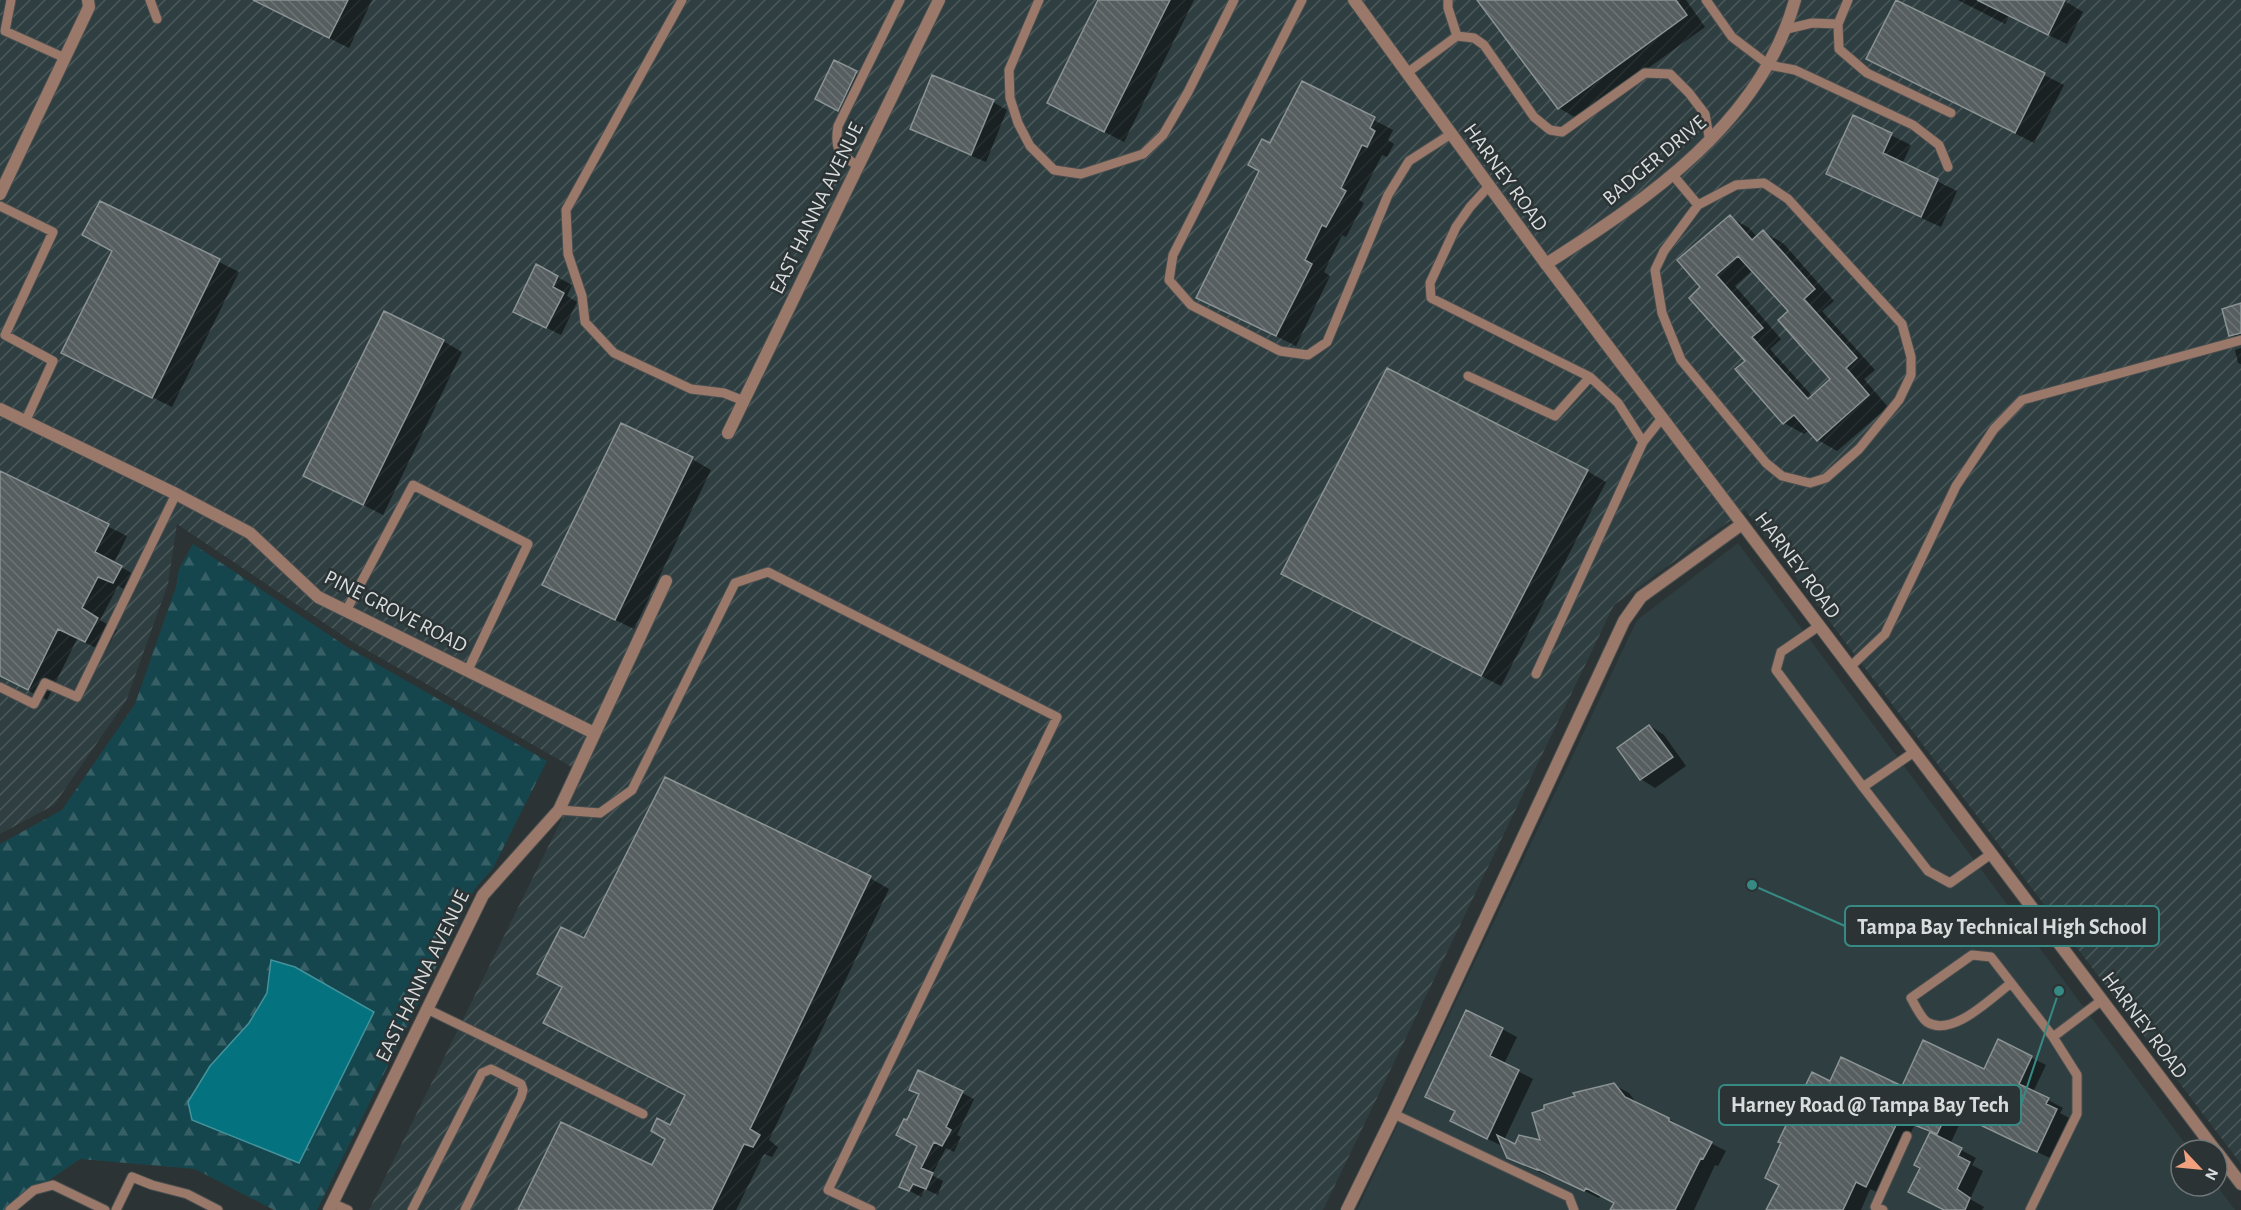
<svg xmlns="http://www.w3.org/2000/svg" width="2241" height="1210" font-family="'Alegreya Sans',sans-serif">
  <style>
    .built { fill: #2f3e40 }
    .industrial { fill: url(#industrial-furrows) }
    .forest { fill: url(#forest-firs); fill-rule: evenodd }
    .water { fill: #05727f; stroke: #44929b; stroke-width: 1.5 }
    .shadow { fill: #0007; fill-rule: evenodd }
    .building { fill: url(#building-back-hatch); stroke: #8b9394; stroke-width: 1.5; fill-rule: evenodd }
    .lines { fill: none; stroke-linecap: round; stroke-linejoin: round }
    .service-casing { stroke: #484e4f; stroke-width: 11 }
    .minor-casing { stroke: #484e4f; stroke-width: 14 }
    .tertiary-casing { stroke: #484e4f; stroke-width: 14 }
    .service { stroke: #9b796a; stroke-width: 9 }
    .minor { stroke: #9b796a; stroke-width: 12 }
    .tertiary { stroke: #9b796a; stroke-width: 12 }
    .labels { text-anchor: middle; stroke-width: 5; stroke-linejoin: round; paint-order: stroke }
    .street-label { font-size: 21px; fill: #d8dcdd; stroke: #2c3334 }
    .leader { fill: none; stroke: #378a84; stroke-width: 2 }
    .callout-dot { fill: #378a84; stroke: #2c3334; stroke-width: 2 }
    .callout { fill: #2c3334; stroke: #378a84; stroke-width: 2 }
    .callout-label { font-size: 22px; text-anchor: middle; font-weight: bold; fill: #d8dcdd }
  </style>
  <defs>
    <pattern id="industrial-furrows" width="10" height="10" patternUnits="userSpaceOnUse" patternTransform="scale(1.5)"><rect width="10" height="10" fill="#2f3e40"/><path d="M-1 1l2-2M0 10L10 0M9 11l2-2" fill="none" stroke="#4c595b"/></pattern>
    <pattern id="forest-firs" width="22" height="20" patternUnits="userSpaceOnUse" patternTransform="scale(1.5)"><rect width="22" height="20" fill="#16464d"/><path d="M5 1l3.5 6h-7zM16 11l3.5 6h-7z" fill="#376066"/></pattern>
    <pattern id="building-back-hatch" width="6" height="6" patternUnits="userSpaceOnUse" patternTransform="scale(1.5)"><rect width="6" height="6" fill="#565e5f"/><path d="M-1 5l2 2M0 0l6 6M5-1l2 2" fill="none" stroke="#6e7476"/></pattern>
  </defs>
  <rect width="100%" height="100%" fill="#2c3334"/>
  <path class="built" d="M1738,543l452,607h-9v36h36l18,24h-878l280,-590z"/>
  <path class="industrial" d="M0,0h2241v1164l-496,-654 -131,95 -291,605h-954l215,-436 -233,-133 -174,-117 -9,60 -42,117 -72,104 -54,29z"/>
  <path class="forest" d="M193,544l154,103 200,114 -54,107 -19,22 -157,320h-43l-79,-41 -115,-10 -75,51h-5v-366l62,-34 73,-106 41,-117 3,-18zM267,993l32,170 -107,-43 -4,-18 22,-36 39,-43z"/>
  <path class="water" d="M271,960l24,7 79,45 -75,151 -107,-43 -4,-18 22,-36 39,-43 18,-30z"/>
  <path class="shadow" d="M253,0h119l-23,48z
    M1100,0h94l-70,142 -56,-29z
    M1479,0h207l19,27 -127,92 -19,-11z
    M1958,0h105l20,12 -16,32 -58,-28 -4,8z
    M1897,1l167,84 -30,58 -147,-74z
    M835,62l31,16 -18,37 -22,-11z
    M1302,83l91,47 -5,10 6,4 -7,13 -5,-2 -23,45 5,3 -18,34 -4,-2 -18,37 6,4 -34,70 -98,-49z
    M993,102l14,8 -21,52 -60,-25 -14,-8z
    M1853,117l58,28 -9,19 55,27 -16,36 -94,-43 -19,-11z
    M101,203l138,69 -67,135 -109,-54 51,-102z
    M1730,217l19,11 8,9 6,-5 20,11 51,58 -12,10 53,59 -11,9 24,28 -51,44 -19,-11 -9,-10 -5,4 -20,-11 -47,-54 10,-8 -45,-73zM1753,270l37,41 43,69 -20,17 -43,-48 11,-10 -46,-53z
    M537,266l35,19 -5,11 10,6 -16,33 -32,-16z
    M2241,305v31l-6,2 -4,-3z
    M443,341l19,11 -79,163 -78,-40z
    M2241,348v16l-3,-1 -3,-13z
    M692,459l19,11 -77,159 -70,-34z
    M1587,471l19,11 -105,204 -199,-101z
    M0,473l127,63 -13,27 26,15 -8,15 -14,-7 -18,34 17,10 -12,22 -28,-13 -30,61 -47,-23z
    M1650,726l14,9 22,31 -31,22 -14,-9 -22,-31z
    M870,878l19,11 -120,251 9,7 -6,10 -8,-3 -28,56h-216l133,-43 34,-71 -142,-73 39,-83z
    M1502,1029l15,8 -13,27 29,15 -29,61 12,6 26,-4 72,-57 15,8 9,12 31,14 14,9v1l43,22 -8,15 -3,-1 -21,45h-76l-3,-7 -14,-8 -2,3 -47,-23 -1,2 -28,-12 -15,-8 -4,-10 -52,-26z
    M1998,1041l48,24 -13,27 30,16 -3,5 11,6 -19,40 -89,-42 -13,27 26,14 -4,7 11,6 -13,28 14,8 -2,3h-37l-23,-42 9,-35 -17,-7 -33,68 -11,-5 -9,21h-85l54,-127 72,5 82,-17z
    M962,1093l12,6 -17,36 4,2 -7,15 -8,-4 -14,27 11,6 -5,14 -13,-6 -4,8 -20,-11 18,-41 -11,-23z"/>
  <path class="building" d="M253,0h95l-19,38z
    M1098,0h72l-66,132 -57,-29z
    M1477,0h199l11,15 -129,94z
    M1896,0l149,73 -30,60 -149,-74z
    M1977,0h88l-17,35z
    M834,60l23,11 -19,40 -23,-12z
    M932,75l62,25 -23,55 -61,-26z
    M1302,81l73,36 -5,11 5,3 -8,16 -5,-2 -21,43 5,3 -20,36 -4,-2 -17,35 7,4 -36,72 -80,-38 63,-127 -11,-6 14,-26 8,4z
    M1853,115l39,18 -9,20 55,26 -17,38 -95,-43z
    M100,201l120,58 -68,139 -91,-45 51,-102 -30,-16z
    M1730,215l22,25 11,-10 52,59 -11,10 53,59 -11,10 23,27 -52,46 -23,-26 -11,9 -48,-55 10,-8 -56,-63 11,-11 -23,-27zM1738,256l50,55 -10,9 52,59 -22,20 -56,-62 11,-9 -47,-53z
    M536,264l22,12 -5,11 11,6 -18,35 -33,-16z
    M2241,303v30l-12,3 -7,-27z
    M384,311l60,29 -81,165 -60,-29z
    M1387,368l201,102 -107,206 -200,-102z
    M621,423l72,34 -78,163 -73,-35z
    M0,471l109,53 -14,28 27,14 -9,17 -15,-6 -16,31 16,10 -13,24 -27,-13 -30,61 -28,-14z
    M1649,725l24,32 -33,23 -23,-32z
    M665,777l206,99 -121,253 10,6 -7,12 -9,-3 -32,66h-194l43,-88 91,43 13,-26 -14,-8 6,-13 13,7 15,-30 -142,-72 19,-36 -25,-13 24,-47 23,11z
    M1466,1010l37,18 -13,28 29,14 -32,69 -37,-18 5,-10 -30,-14z
    M1998,1039l34,17 -13,28 30,14 -3,6 11,5 -20,43 -88,-42 -12,24 -38,-15 -33,68 -10,-5 -13,28h-77l13,-25 -14,-7 16,-35 -3,-1 34,-70 18,9 11,-24 61,29 21,-46 61,29z
    M918,1070l45,21 -17,36 5,3 -9,16 -8,-4 -13,26 12,5 -7,16 -13,-5 -4,7 -10,-4 18,-41 -21,-11 8,-16 3,1 12,-26 -10,-4z
    M1614,1083l11,14 44,21v3l43,21 -9,17 -2,-1 -26,52h-65l4,-7 -28,-15 -2,3 -47,-22v1l-30,-12 -10,-23 18,9 4,-9 21,5 -8,-27 12,-4v-4l31,-9 -2,-3z
    M1930,1132l32,16 -4,8 12,6 -13,27 13,9 -5,12h-21l-36,-18 12,-24 -6,-3z"/>
  <g class="lines">
    <g class="service-casing">
      <path id="service" d="M11,0l-6,31 60,27
        M150,0l7,19
        M682,0l-116,210 2,44 14,42 3,26 29,31 77,36 33,4 20,8
        M1039,0l-30,70 1,28 8,25 12,23 24,24 27,4 62,-20 20,-19 25,-43 46,-92
        M1302,0l-129,255 -4,25 22,25 89,46 28,4 19,-13 61,-147 21,-34 42,-27
        M1448,0v8l9,28
        M1706,0l26,37 37,28 26,5 118,55 26,20 9,22
        M1838,24l10,-24
        M1787,29l25,-6 26,1 1,25 28,24 84,40
        M1407,73l50,-37 17,2 10,7 50,72 16,13 12,2 83,-59 25,1 19,19 16,21 5,28
        M858,166c-19,-12 -24,-17 -20,-40l62,-126
        M1672,174l26,31 -34,46 -9,19 7,43 19,47 85,103 16,13 28,7 16,-5 33,-29 40,-49 12,-25v-18l-9,-33 -114,-125 -24,-16 -28,2 -38,20
        M1489,186l-19,21 -14,20 -26,56 1,15 159,79 28,26 25,39 19,-24
        M0,206l53,26 -48,103 48,26 -28,61
        M1468,376l87,40 35,-39
        M346,611l67,-126 115,59 -60,126
        M1819,626l-38,26 -5,18 87,117
        M1850,667l35,-33 71,-148 38,-57 28,-29 219,-60
        M1536,674l107,-232
        M0,687l34,17 11,-21 32,14 99,-203
        M1914,752l-51,35 65,84 22,12 41,-29
        M559,810l41,3 32,-23 103,-207 33,-11 289,145 -229,473 43,20
        M2010,984c-19,14 -58,54 -83,38 -6,-4 -12,-17 -16,-24l61,-43 19,2 62,80 24,38v39l-47,96
        M427,1009l216,105
        M2053,1037l49,-37
        M1394,1114l175,83 5,13
        M332,1203l16,7
        M10,1210l24,-20 19,-5 52,25
        M116,1210l16,-33 20,8 35,9 31,16
        M412,1210l70,-137 9,-4 30,15 2,6 -2,7 -56,113
        M1883,1210l-8,-3 32,-71"/>
    </g>
    <g class="minor-casing">
      <path id="minor" d="M0,194l89,-187 -1,-7
        M1546,264c102,-65 215,-141 249,-264
        M0,409l176,85 74,39 68,64 276,136
        M728,433l211,-433
        M329,1210l154,-315 76,-85 107,-229
        M1347,1210l47,-96 230,-493 17,-24 101,-73"/>
    </g>
    <g class="tertiary-casing">
      <path id="tertiary" d="M1354,0l192,264 669,886
        M2217,1152l24,32"/>
    </g>
    <use href="#service" class="service"/>
    <use href="#minor" class="minor"/>
    <use href="#tertiary" class="tertiary"/>
  </g>
  <g class="labels">
    <g class="street-label">
      <text transform="translate(1654 160) rotate(-40)" y="7">BADGER DRIVE</text>
      <text transform="translate(1506 177) rotate(54)" y="7">HARNEY ROAD</text>
      <text transform="translate(816 208) rotate(-64)" y="7">EAST HANNA AVENUE</text>
      <text transform="translate(1798 565) rotate(53)" y="7">HARNEY ROAD</text>
      <text transform="translate(396 611) rotate(27)" y="7">PINE GROVE ROAD</text>
      <text transform="translate(422 976) rotate(-64)" y="7">EAST HANNA AVENUE</text>
      <text transform="translate(2145 1025) rotate(53)" y="7">HARNEY ROAD</text>
    </g>
  </g>
  <path class="leader" d="M1752 885L1845 926M2059 991L2021 1105"/>
  <g class="callout-dot">
    <circle cx="1752" cy="885" r="6"/>
    <circle cx="2059" cy="991" r="6"/>
  </g>
  <g class="callout">
    <rect x="1845" y="906" width="314" height="40" rx="6"/>
    <rect x="1719" y="1085" width="302" height="40" rx="6"/>
  </g>
  <g class="callout-label">
    <text x="2002" y="934">Tampa Bay Technical High School</text>
    <text x="1870" y="1112">Harney Road @ Tampa Bay Tech</text>
  </g>
  <g transform="translate(2199 1168) rotate(116)"><circle r="28" fill="#2c3334" stroke="#717778" stroke-width="1.5"/>
  <path d="M0-4.5L10 22L0 15L-10 22Z" fill="#f2a17e"/>
  <text y="-9" font-size="16" font-weight="bold" text-anchor="middle" fill="#d8dcdd">N</text>
  </g>
</svg>
